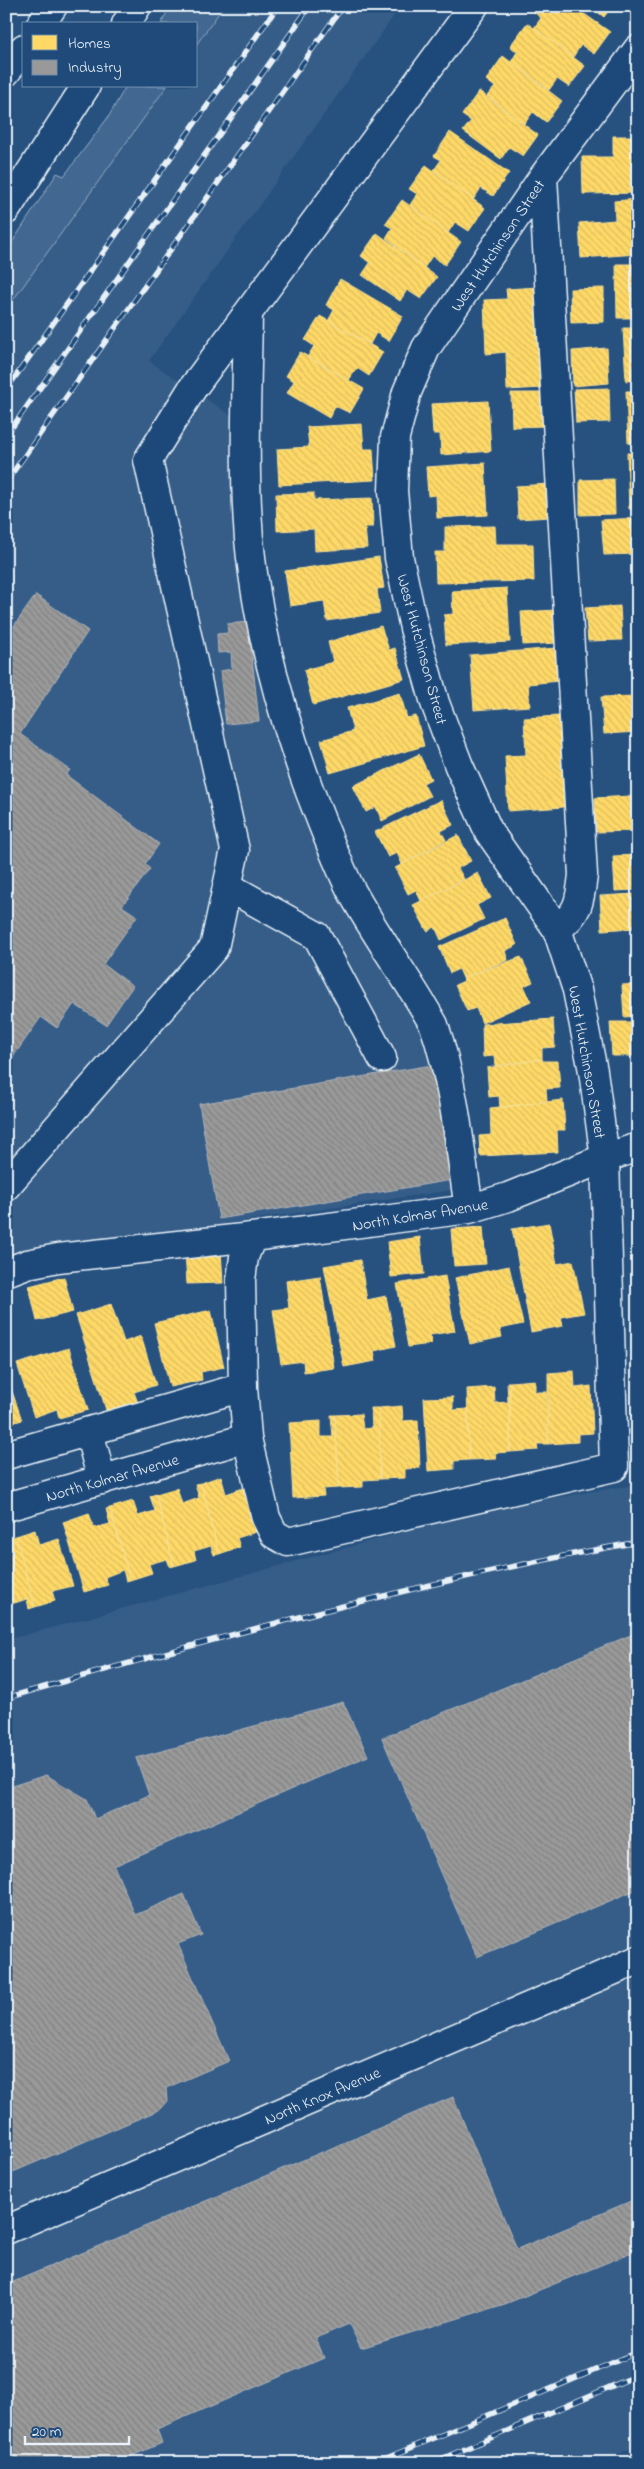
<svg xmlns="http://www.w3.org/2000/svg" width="644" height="2469" font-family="'Indie Flower',sans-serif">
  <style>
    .built { fill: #355d88 }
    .grass { fill: #436891; stroke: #96acc4 }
    .homes { fill: url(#homes-back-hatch); stroke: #f8e092 }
    .industry { fill: url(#industry-back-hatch); stroke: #b1b3b6 }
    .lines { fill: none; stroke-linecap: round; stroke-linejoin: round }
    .minor-casing { stroke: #e8f1f8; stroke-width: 31 }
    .highway-casing { stroke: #e8f1f8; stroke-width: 31 }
    .minor { stroke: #1f4a7a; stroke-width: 28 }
    .highway { stroke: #1f4a7a; stroke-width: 28 }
    .rail-casing { stroke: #e8f1f8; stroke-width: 5.5 }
    .rail { stroke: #1f4a7a; stroke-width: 4; stroke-dasharray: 11; stroke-linecap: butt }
    .labels { text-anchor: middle; stroke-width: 5; stroke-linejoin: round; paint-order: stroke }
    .street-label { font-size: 16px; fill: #e8f1f8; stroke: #1f4a7a }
  </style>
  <defs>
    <pattern id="homes-back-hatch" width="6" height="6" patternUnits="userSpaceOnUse" patternTransform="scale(1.25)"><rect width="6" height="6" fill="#ffd966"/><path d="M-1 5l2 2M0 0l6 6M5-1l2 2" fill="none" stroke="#dabc60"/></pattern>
    <pattern id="industry-back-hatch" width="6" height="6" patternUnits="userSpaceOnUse" patternTransform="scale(1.25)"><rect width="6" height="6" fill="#999"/><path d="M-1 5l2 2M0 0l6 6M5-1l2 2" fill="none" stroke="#808181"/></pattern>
  </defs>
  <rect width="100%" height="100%" fill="#27517f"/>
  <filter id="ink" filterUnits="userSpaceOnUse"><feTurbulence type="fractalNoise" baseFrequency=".02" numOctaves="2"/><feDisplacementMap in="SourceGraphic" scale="10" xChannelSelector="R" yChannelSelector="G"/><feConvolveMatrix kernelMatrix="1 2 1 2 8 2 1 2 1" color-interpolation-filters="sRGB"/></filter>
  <g filter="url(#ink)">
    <path class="built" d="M224,6h177l-252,355 83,55 6,86 95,375 45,85 35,51 18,37 28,139 -384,57 -69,15v-951l161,-224h29v-41z
      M638,1484v961l-40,18h-592v-823l486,-132z"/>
    <path class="grass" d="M170,6h54l-28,39v-21h-35z
      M126,86h41l-161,224v-58l51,-79 7,3 45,-60z"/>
    <path class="homes" d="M538,6h35l37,26 -16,22 -13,-9 -8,12 -39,-29 7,-10 -7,-6z
      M590,6h22l-8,11z
      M527,23l58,43 -16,21 -12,-8 -8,11 -38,-28 6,-10 -7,-6z
      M503,56l59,45 -16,21 -13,-10 -9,12 -37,-28 8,-9 -9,-7z
      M479,91l59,44 -15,21 -14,-9 -8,12 -38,-28 8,-10 -9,-6z
      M450,132l59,41 -16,23 -12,-8 -8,12 -39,-30 7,-10 -7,-4z
      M613,136h25v57l-55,1 -1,-37h31z
      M426,165l59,43 -16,23 -14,-9 -7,11 -38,-28 7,-11 -8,-5z
      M638,199v55l-57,4 -2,-35 36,-3 -1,-19z
      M402,200l59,42 -16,23 -13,-9 -8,12 -38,-30 6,-10 -7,-4z
      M377,233l60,44 -16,22 -14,-9 -7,11 -38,-26 8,-12 -9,-7z
      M616,264h22v54h-21z
      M340,279l63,37 -14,25 -13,-8 -6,11 -42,-23 6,-11 -8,-5z
      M538,287l5,101 -36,2 -1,-38 -20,2 -2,-54 23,-1 -1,-10z
      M604,288v34l-33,1 -1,-34z
      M320,316l63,36 -14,24 -12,-8 -8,12 -41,-24 6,-10 -9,-6z
      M623,328h15v52l-12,1z
      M607,348l2,35 -36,3 -1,-35z
      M300,352l64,37 -14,24 -15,-7 -6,12 -42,-25 7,-12 -8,-5z
      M609,388l1,34 -34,1 -2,-34z
      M626,391h12v52h-10z
      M511,393h34l2,33 -35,1z
      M488,401l3,50 -50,4 -1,-21h-7l-2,-30z
      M362,424l2,25h9l2,31 -96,5 -2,-36 32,-2 -2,-20z
      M627,453h11v56h-9z
      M485,463l3,52 -51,3 -1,-23 -8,1 -2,-29z
      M614,479l1,35 -35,1v-35z
      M549,484l2,33 -33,2 -2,-33z
      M314,493v7l58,-2 1,29h-8l2,21 -52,3 -1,-22 -37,2 -1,-37z
      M638,518v55h-1l-1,-19 -32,1 -3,-35z
      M495,526l1,18h37l1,37 -98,2 -1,-31h10v-25z
      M379,557l5,31 -7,1 3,24 -53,8 -3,-20 -34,5 -5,-35z
      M632,580h6v56h-5z
      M507,588l3,54 -64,3 -2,-30 9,-1 -1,-23z
      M620,606l2,34 -34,1 -3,-33z
      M555,610l2,33 -34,2 -2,-33z
      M381,626l8,24 6,-2 9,31 -91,26 -9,-35 29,-8 -5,-20z
      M557,648l2,33 -31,3 2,22 -56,4 -4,-55z
      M400,693l7,25 9,-2 8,30 -94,27 -9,-33 32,-9 -6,-23z
      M638,696v36l-34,2 -3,-37z
      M559,716l5,91 -56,4 -3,-55 21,-1 -2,-37z
      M419,754l12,25 -8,4 7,13 -48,25 -6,-14 -10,5 -13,-26z
      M631,796l1,35 -36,1 -1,-34z
      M441,800l12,25 -12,6 5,9 -44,24 -5,-11 -9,4 -13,-25z
      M458,835l13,26 -13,7 6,11 -43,22 -5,-11 -8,4 -13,-26z
      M638,855v35l-23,1 -2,-35z
      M478,873l13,25 -14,7 7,14 -43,21 -6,-13 -8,4 -14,-26z
      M634,894l2,34 -34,2 -2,-34z
      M505,918l12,27 -12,6 3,9 -45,18 -4,-9 -9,4 -11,-26z
      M521,957l12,25 -9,4 7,15 -49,22 -6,-15 -9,3 -12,-26 9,-4 -1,-3z
      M638,984v32l-14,1 -2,-32z
      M553,1019l2,28 -13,1v11l-47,7 -1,-10 -11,1 -1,-33z
      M610,1022h28v34h-26z
      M542,1059l1,2h15l2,27 -14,1 1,12 -47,7 -1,-12 -10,1 -2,-29z
      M563,1100l2,30h-8l1,22 -78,4 -1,-20 12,-1 -1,-27z
      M549,1223l8,41 16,-3 11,52 -23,4 2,9 -32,6 -19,-103z
      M483,1227l3,37 -32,2 -3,-37z
      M420,1237l4,37 -33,3 -4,-35z
      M221,1249l2,34 -36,1 -2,-34z
      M360,1260l7,40 19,-4 10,50 -22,5 2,10 -32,6 -20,-101z
      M509,1266l14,58 -23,5 2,8 -32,7 -15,-66z
      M320,1276l14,92 -30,4 -1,-11 -22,3 -8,-54 16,-2 -3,-27z
      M445,1276l10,55 -25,4 1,9 -23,3 -11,-63z
      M64,1277l9,35 -36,9 -8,-35z
      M111,1304l13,38 17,-6 15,49 -22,7 4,11 -31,10 -31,-98z
      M211,1310l13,57 -23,5 1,8 -32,7 -16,-64z
      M69,1348l19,62 -29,8 -2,-9 -23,8 -17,-53z
      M574,1371l1,17 16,-2 2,47 -15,1v8l-30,2v-71z
      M6,1374l16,46 -16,5z
      M535,1380v12h12l1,52h-11l1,6 -28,2v-70z
      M507,1382h3v70l-15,1 1,6 -27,1 -2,-71 27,-2 1,16 13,-1z
      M453,1397v13l15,-1 1,51 -15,1v8l-26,2 -4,-73z
      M402,1406l1,15 15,-1 2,48 -15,1v9l-25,1 -1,-71z
      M371,1408h8l1,71 -17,1v7l-24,1 -4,-73 26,-1 2,15 9,-1z
      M331,1415h4l4,73 -16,1 1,7 -31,2 -4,-75 32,-2v16h12z
      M221,1476l5,18 20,-7 13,44 -22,7 3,9 -21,7 -18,-71z
      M201,1483l18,71 -5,1 -3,-9 -17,5 2,9 -22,6 -18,-72 21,-6 5,16 17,-6 -4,-14z
      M156,1494l18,72 -4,1 -3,-8 -18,5 3,9 -22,7 -20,-72 23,-7 5,15 17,-5 -5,-15z
      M110,1508l20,72 -4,1 -3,-11 -18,7 3,8 -24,7 -21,-70 26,-9 5,15 16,-4 -4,-15z
      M35,1530l4,15 20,-6 14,47 -21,5 3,10 -20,6 -19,-71z
      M16,1536l19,71 -6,2 -2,-10 -19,6 3,9 -5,2v-62l7,-2 -5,-14z"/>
    <path class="industry" d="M36,595l52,36 -68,103 50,36 -4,5 93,69 -14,20 5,5 -28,37 15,10 -34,48 30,22 -27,39 -32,-21 -17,24 -16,-11 -35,50v-430z
      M248,622l11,99 -33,3 -6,-53 12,-2 -1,-17 -13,1 -1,-19 11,-1 -1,-9z
      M432,1065l20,115 -233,39 -20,-115z
      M638,1632v257l-161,68 -95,-219z
      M343,1702l25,54 -254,110 21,49 49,-21 17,41 -23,9 51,117 -63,27 1,13 -8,9 -153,65v-387l40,-13 41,24 8,20 54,-24 -13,-37z
      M453,2097l64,152 121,-51v52l-133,54 -144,44 -12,-24 -33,14 8,20 -167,71 5,14 -47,20h-109v-178z"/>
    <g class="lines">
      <g class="minor-casing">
        <path id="minor" d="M543,177l40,698c-3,26 -4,38 -26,54
          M248,313c-1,75 -5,151 1,226 8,88 31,171 61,253 13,33 25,66 41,98 25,46 57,89 83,135 20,58 26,123 35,184
          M227,886l90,50 65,122
          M6,1186l208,-238 21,-98 -87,-390 44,-71 282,-383
          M252,1237l-8,20 -3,23 2,107 4,51 19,80 8,16 14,8 326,-75 -9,-309 -12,-87 -16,-81 -20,-61 -68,-97 -30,-66 -24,-63 -21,-75 -15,-70 -6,-67 2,-54 12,-45 19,-44 117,-171 95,-128
          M6,1272l21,-8 31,-6 194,-21 217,-28 39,-12 97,-39 33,-11
          M89,1432l13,48
          M6,1455l237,-68
          M6,1507l241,-69
          M6,2230l632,-270"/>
      </g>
      <g class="highway-casing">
        <path id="highway" d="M41,24l12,-18
          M126,24l11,-18
          M6,72l18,-24
          M6,210l80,-124"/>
      </g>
      <use href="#minor" class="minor"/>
      <use href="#highway" class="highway"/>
      <g class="rail-casing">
        <path id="rail" d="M6,390l272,-384
          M6,436l304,-430
          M6,482l337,-476
          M6,1698c209,-60 418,-118 632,-156
          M375,2463l263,-111
          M432,2463l206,-88"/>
      </g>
      <use href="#rail" class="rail"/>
    </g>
  </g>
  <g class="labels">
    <g class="street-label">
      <text transform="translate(497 245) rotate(-56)" y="6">West Hutchinson Street</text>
      <text transform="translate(423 649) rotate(75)" y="6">West Hutchinson Street</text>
      <text transform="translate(588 1062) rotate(80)" y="6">West Hutchinson Street</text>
      <text transform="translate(420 1214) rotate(-9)" y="6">North Kolmar Avenue</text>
      <text transform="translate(112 1477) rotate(-16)" y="6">North Kolmar Avenue</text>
      <text transform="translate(322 2095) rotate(-23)" y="6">North Knox Avenue</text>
    </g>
  </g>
  <rect width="644" height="2469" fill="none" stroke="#1f4a7a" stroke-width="25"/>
  <rect x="12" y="12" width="619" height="2444" fill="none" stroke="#e8f1f8" stroke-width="2" filter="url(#ink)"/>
  <rect x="22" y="22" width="175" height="65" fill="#1f4a7a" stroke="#6f8dac"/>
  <rect x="32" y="35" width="25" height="15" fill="#ffd966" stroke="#6f8dac"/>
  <text x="68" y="48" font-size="15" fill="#e8f1f8">Homes</text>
  <rect x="32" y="60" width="25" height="15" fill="#999999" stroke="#6f8dac"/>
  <text x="68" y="72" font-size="15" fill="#e8f1f8">Industry</text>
  <path d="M25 2436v8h104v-8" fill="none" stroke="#e8f1f8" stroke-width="2.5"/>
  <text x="32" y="2436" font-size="15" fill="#e8f1f8" stroke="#1f4a7a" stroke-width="4" paint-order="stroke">20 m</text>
</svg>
